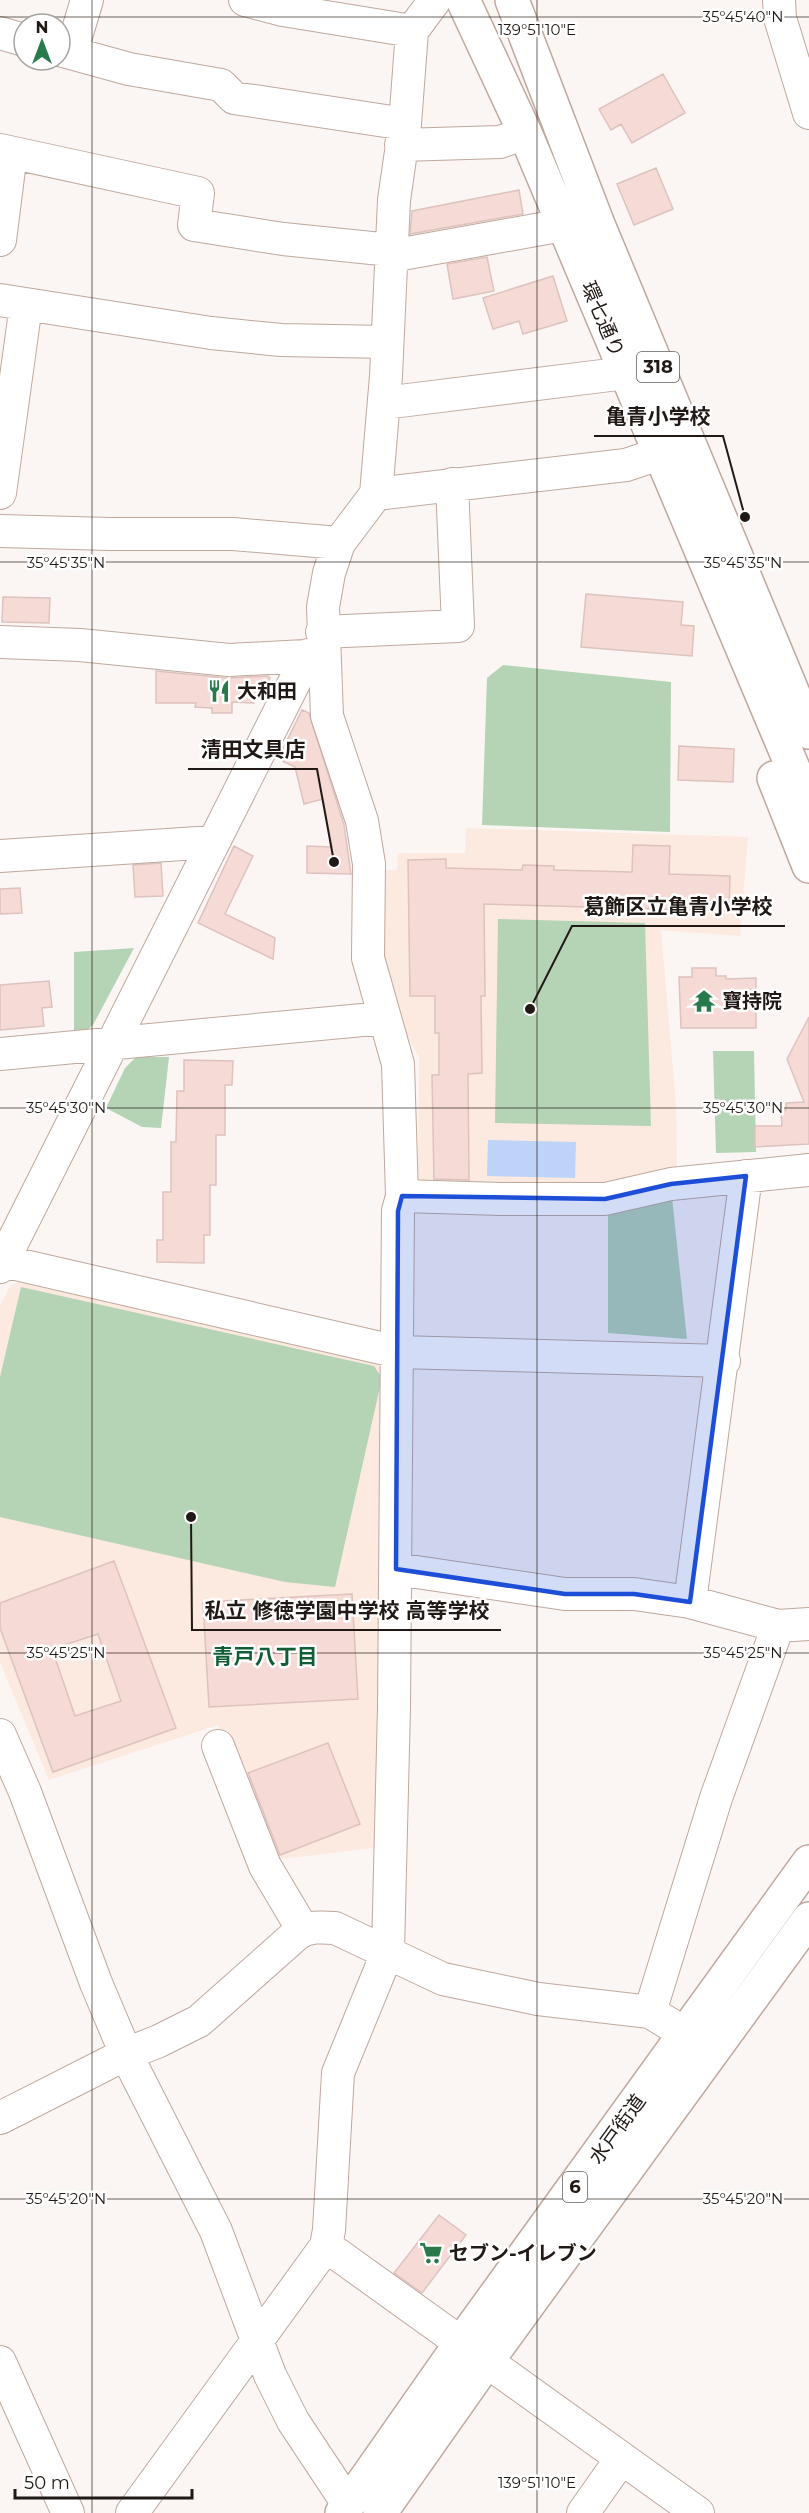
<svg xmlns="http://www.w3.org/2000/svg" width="809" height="2513" font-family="Montserrat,'Noto Sans JP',sans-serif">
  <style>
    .built { fill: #fce9df }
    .green { fill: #b5d3b5 }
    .water { fill: #bed3f8 }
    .building { fill: #f6dad6; stroke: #ddc2bd; stroke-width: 1.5; fill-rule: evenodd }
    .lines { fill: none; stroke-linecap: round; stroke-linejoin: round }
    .minor-casing { stroke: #bfa89c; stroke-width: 34 }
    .major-casing { stroke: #bfa89c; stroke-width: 36 }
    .highway-casing { stroke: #bfa89c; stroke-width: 36 }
    .minor { stroke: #fff; stroke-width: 32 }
    .major { stroke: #fff; stroke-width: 33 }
    .highway { stroke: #fff; stroke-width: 33 }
    .marked { fill: #1d4ed8; fill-opacity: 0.2; stroke: #1d4ed8; stroke-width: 4.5; stroke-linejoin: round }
    .ticks { fill: none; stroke: #211915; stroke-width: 1.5; stroke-opacity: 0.45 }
    .labels { text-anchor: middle; stroke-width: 5; stroke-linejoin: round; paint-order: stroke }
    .shield { fill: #fff; stroke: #645e5b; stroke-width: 1.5 }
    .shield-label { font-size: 18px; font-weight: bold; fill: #211915 }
    .street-label { font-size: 20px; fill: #211915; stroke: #fff }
    .poi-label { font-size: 20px; font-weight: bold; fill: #211915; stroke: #fff; text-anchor: start }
    .neighbourhood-label { font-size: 21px; font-weight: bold; fill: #0f5e34; stroke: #fff }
    .ticks-label { font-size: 15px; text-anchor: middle; fill: #211915; stroke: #fff; stroke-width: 5; stroke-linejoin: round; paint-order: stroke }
    .leader { fill: none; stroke: #211915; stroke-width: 2 }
    .callout-dot { fill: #211915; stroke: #fff; stroke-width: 2 }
    .callout-label { font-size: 21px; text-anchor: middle; font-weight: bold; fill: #211915; stroke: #fff; stroke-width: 5; stroke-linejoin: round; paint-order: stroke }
  </style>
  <rect width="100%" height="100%" fill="#fbf6f4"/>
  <path class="built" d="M466,828l282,9 -8,99 -79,-6 15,174 1,70 -82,20 -177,-10 1,-127 -31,-55 -9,-44v-88h18l1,-17h67z
    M19,1282l356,79 11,12 -12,475 -102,12 -54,-135 -169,55 -49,-118v-356l10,-20z"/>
  <path class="green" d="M503,665l168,17 -1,150 -188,-7 5,-147z
    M498,919l147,4 6,203 -156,-3z
    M134,948l-41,77 -7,6h-12v-79z
    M713,1051h41l2,101 -40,1z
    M136,1057h33l-8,71 -19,-1 -36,-19 19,-40z
    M672,1197l15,142 -79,-6v-124z
    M21,1287l353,79 8,12 -47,209 -50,-5 -285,-65v-140z"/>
  <path class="water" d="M488,1140l88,2 -1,36 -88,-2z"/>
  <path class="building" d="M663,74l22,39 -53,30 -11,-19 -10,6 -12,-21z
    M656,168l17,41 -39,16 -17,-41z
    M519,190l4,24 -113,20 2,-23z
    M487,257l7,34 -41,8 -6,-35z
    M553,276l14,45 -44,13 -4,-13 -26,8 -10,-31z
    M586,594l97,8 -2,23 13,1 -2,30 -111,-9z
    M3,597l47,1 -1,25 -47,-1z
    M156,671l71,7 41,-2 2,2 -16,25 -22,-1v11h-20v-5l-17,-1 1,-4h-40z
    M302,710l7,3 35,112 7,49 -44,-1v-27l25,1 -9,-48 -19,5 -9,-37 -17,-8z
    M679,746l55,3 -1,33 -55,-2z
    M633,845l37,1 -1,28 61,2 -1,35 -245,-7 1,92h-4l1,77 -14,1 1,106 -35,-1 -2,-104h7v-42h-4v-37h-25l-2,-136 38,-1v9l76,2 1,-5 31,1v4l78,2z
    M234,846l19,10 -28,58 50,24 -2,21 -75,-36z
    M161,863l2,33 -28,1 -2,-32z
    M20,888l2,25 -22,1v-25z
    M692,968h24v8h10v3l30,-1v50h-75l-2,-51h13z
    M49,981l3,26 -10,1 2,18 -44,4v-45z
    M809,1017v127l-54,3v-21h27l-1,-16h5v-7l18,-1 -17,-43z
    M184,1060l49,1 -1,24h-7v50h-9v50h-6v50h-6v28l-47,-1v-22h6v-48h8v-50h5l1,-51h7z
    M114,1561l62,167 -123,44 -53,-144v-25zM98,1634l23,67 -46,15 -23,-67z
    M352,1594l6,105 -149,8 -6,-105z
    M328,1743l32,81 -80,31 -32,-82z
    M439,2215l27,20 -44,58 -28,-20z"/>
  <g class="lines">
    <g class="minor-casing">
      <path id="minor" d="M245,0l38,10 129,21
        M779,0l1,18 29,95
        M0,33l24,7
        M60,50l69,19 92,16 13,13 171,26
        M71,53l16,-53
        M401,145l99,-3 25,-9
        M0,150l198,43 -4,32 89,14 108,11
        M0,240l11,-87
        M391,256l172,-31
        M0,300l211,33 70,7 106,2
        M384,403l242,-30
        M0,493l26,-188
        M376,494l250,-29 33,-11
        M0,531l110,3h123l106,9
        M322,632l136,-6 -6,-142
        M0,642l80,3 149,15 94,-5
        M0,856l213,-14
        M0,1054l384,-36
        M402,1196l99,3h104l66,-15 138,-14
        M3,1261l395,91 326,9
        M0,1267l308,-612
        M396,1569l169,25h69l56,8 88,24 31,-2
        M690,1602l56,-426
        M0,1735l25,57 71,191 30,71 90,177 54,144 23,46 55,83
        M218,1746l47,120 38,64
        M650,2012l66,-214 62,-172
        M0,2118l126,-64 33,-13 40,-20 98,-87c12,-8 24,-7 38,-6l108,51 95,20 112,13 36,22
        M326,2246l372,267
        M0,2362l68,151
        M132,2513l194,-267 3,-16 9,-157 50,-122 6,-244 4,-496 4,-15 -4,-132 -30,-106 1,-94 -7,-43 -35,-105 -4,-109 6,-34 10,-30 37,-49 10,-118 8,-176 11,-76 7,-93 23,-31
        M583,2513l38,-54"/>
    </g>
    <g class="major-casing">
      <path id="major" d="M463,0l62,133 284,673
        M512,0l85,222 212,510
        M774,778l35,88"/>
    </g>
    <g class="highway-casing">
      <path id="highway" d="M342,2513l119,-170 348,-481
        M380,2513l107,-152 322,-442"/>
    </g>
    <use href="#minor" class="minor"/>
    <use href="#major" class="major"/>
    <use href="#highway" class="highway"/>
  </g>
  <path class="marked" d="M746,1176l-56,426 -56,-8h-69l-169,-25 2,-358 4,-15 203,3 66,-15z"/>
  <path class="ticks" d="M92,0v2513M537,0v2513M0,17h809M0,562h809M0,1108h809M0,1653h809M0,2199h809"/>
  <defs>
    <g id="restaurant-bare" transform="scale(1.8)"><path d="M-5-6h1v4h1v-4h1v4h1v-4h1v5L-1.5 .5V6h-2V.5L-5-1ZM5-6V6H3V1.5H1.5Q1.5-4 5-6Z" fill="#297a4b" stroke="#fff" stroke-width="2.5" paint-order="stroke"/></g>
    <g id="temple-bare" transform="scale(1.8)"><path d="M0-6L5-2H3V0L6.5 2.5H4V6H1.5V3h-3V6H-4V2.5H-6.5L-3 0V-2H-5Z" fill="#297a4b" stroke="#fff" stroke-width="2.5" paint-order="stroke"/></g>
    <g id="supermarket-bare" transform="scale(1.8)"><path d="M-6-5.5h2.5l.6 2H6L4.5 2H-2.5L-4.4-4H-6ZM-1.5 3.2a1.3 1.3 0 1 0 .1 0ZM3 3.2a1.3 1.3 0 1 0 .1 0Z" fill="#297a4b" stroke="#fff" stroke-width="2.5" paint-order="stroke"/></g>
  </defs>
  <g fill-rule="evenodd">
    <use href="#restaurant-bare" x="219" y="691"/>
    <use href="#temple-bare" x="704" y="1001"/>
    <use href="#supermarket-bare" x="431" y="2253"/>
  </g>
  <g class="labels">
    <g class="shield">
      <rect x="637" y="352" width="42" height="30" rx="4.5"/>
      <rect x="563" y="2172" width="24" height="30" rx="4.5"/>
    </g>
    <g class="shield-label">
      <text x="658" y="373">318</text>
      <text x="575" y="2193">6</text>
    </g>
    <g class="street-label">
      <text transform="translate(603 319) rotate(67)" y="7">環七通り</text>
      <text transform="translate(617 2129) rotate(-54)" y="7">水戸街道</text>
    </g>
    <g class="poi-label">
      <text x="237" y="698">大和田</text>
      <text x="722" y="1008">寶持院</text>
      <text x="449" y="2260">セブン-イレブン</text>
    </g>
    <g class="neighbourhood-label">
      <text x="265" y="1664">青戸八丁目</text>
    </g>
  </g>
  <g class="ticks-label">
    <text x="743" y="22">35°45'40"N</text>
    <text x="537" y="35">139°51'10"E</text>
    <text x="66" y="568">35°45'35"N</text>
    <text x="743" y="568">35°45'35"N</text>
    <text x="66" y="1113">35°45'30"N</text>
    <text x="743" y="1113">35°45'30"N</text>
    <text x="66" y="1658">35°45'25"N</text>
    <text x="743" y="1658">35°45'25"N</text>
    <text x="66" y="2204">35°45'20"N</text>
    <text x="743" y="2204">35°45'20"N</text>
    <text x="537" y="2488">139°51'10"E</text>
  </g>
  <path class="leader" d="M745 517L723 436H594M334 862L317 769H188M530 1009L572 926H785M191 1517L192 1630H501"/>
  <g class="callout-dot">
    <circle cx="745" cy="517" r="6"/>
    <circle cx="334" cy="862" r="6"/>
    <circle cx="530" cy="1009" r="6"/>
    <circle cx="191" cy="1517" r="6"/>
  </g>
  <g class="callout-label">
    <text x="658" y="424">亀青小学校</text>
    <text x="253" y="757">清田文具店</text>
    <text x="678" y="914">葛飾区立亀青小学校</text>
    <text x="347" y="1618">私立 修徳学園中学校 高等学校</text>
  </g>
  <g transform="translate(42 42)"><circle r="28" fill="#ffffff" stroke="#a6a3a1" stroke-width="1.5"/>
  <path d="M0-4.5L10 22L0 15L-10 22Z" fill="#297a4b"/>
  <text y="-9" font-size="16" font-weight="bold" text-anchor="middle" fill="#211915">N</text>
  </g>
  <path d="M15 2489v9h177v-9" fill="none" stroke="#211915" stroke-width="3"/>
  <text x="24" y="2489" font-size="18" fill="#211915" stroke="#ffffff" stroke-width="4.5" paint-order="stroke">50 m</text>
</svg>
